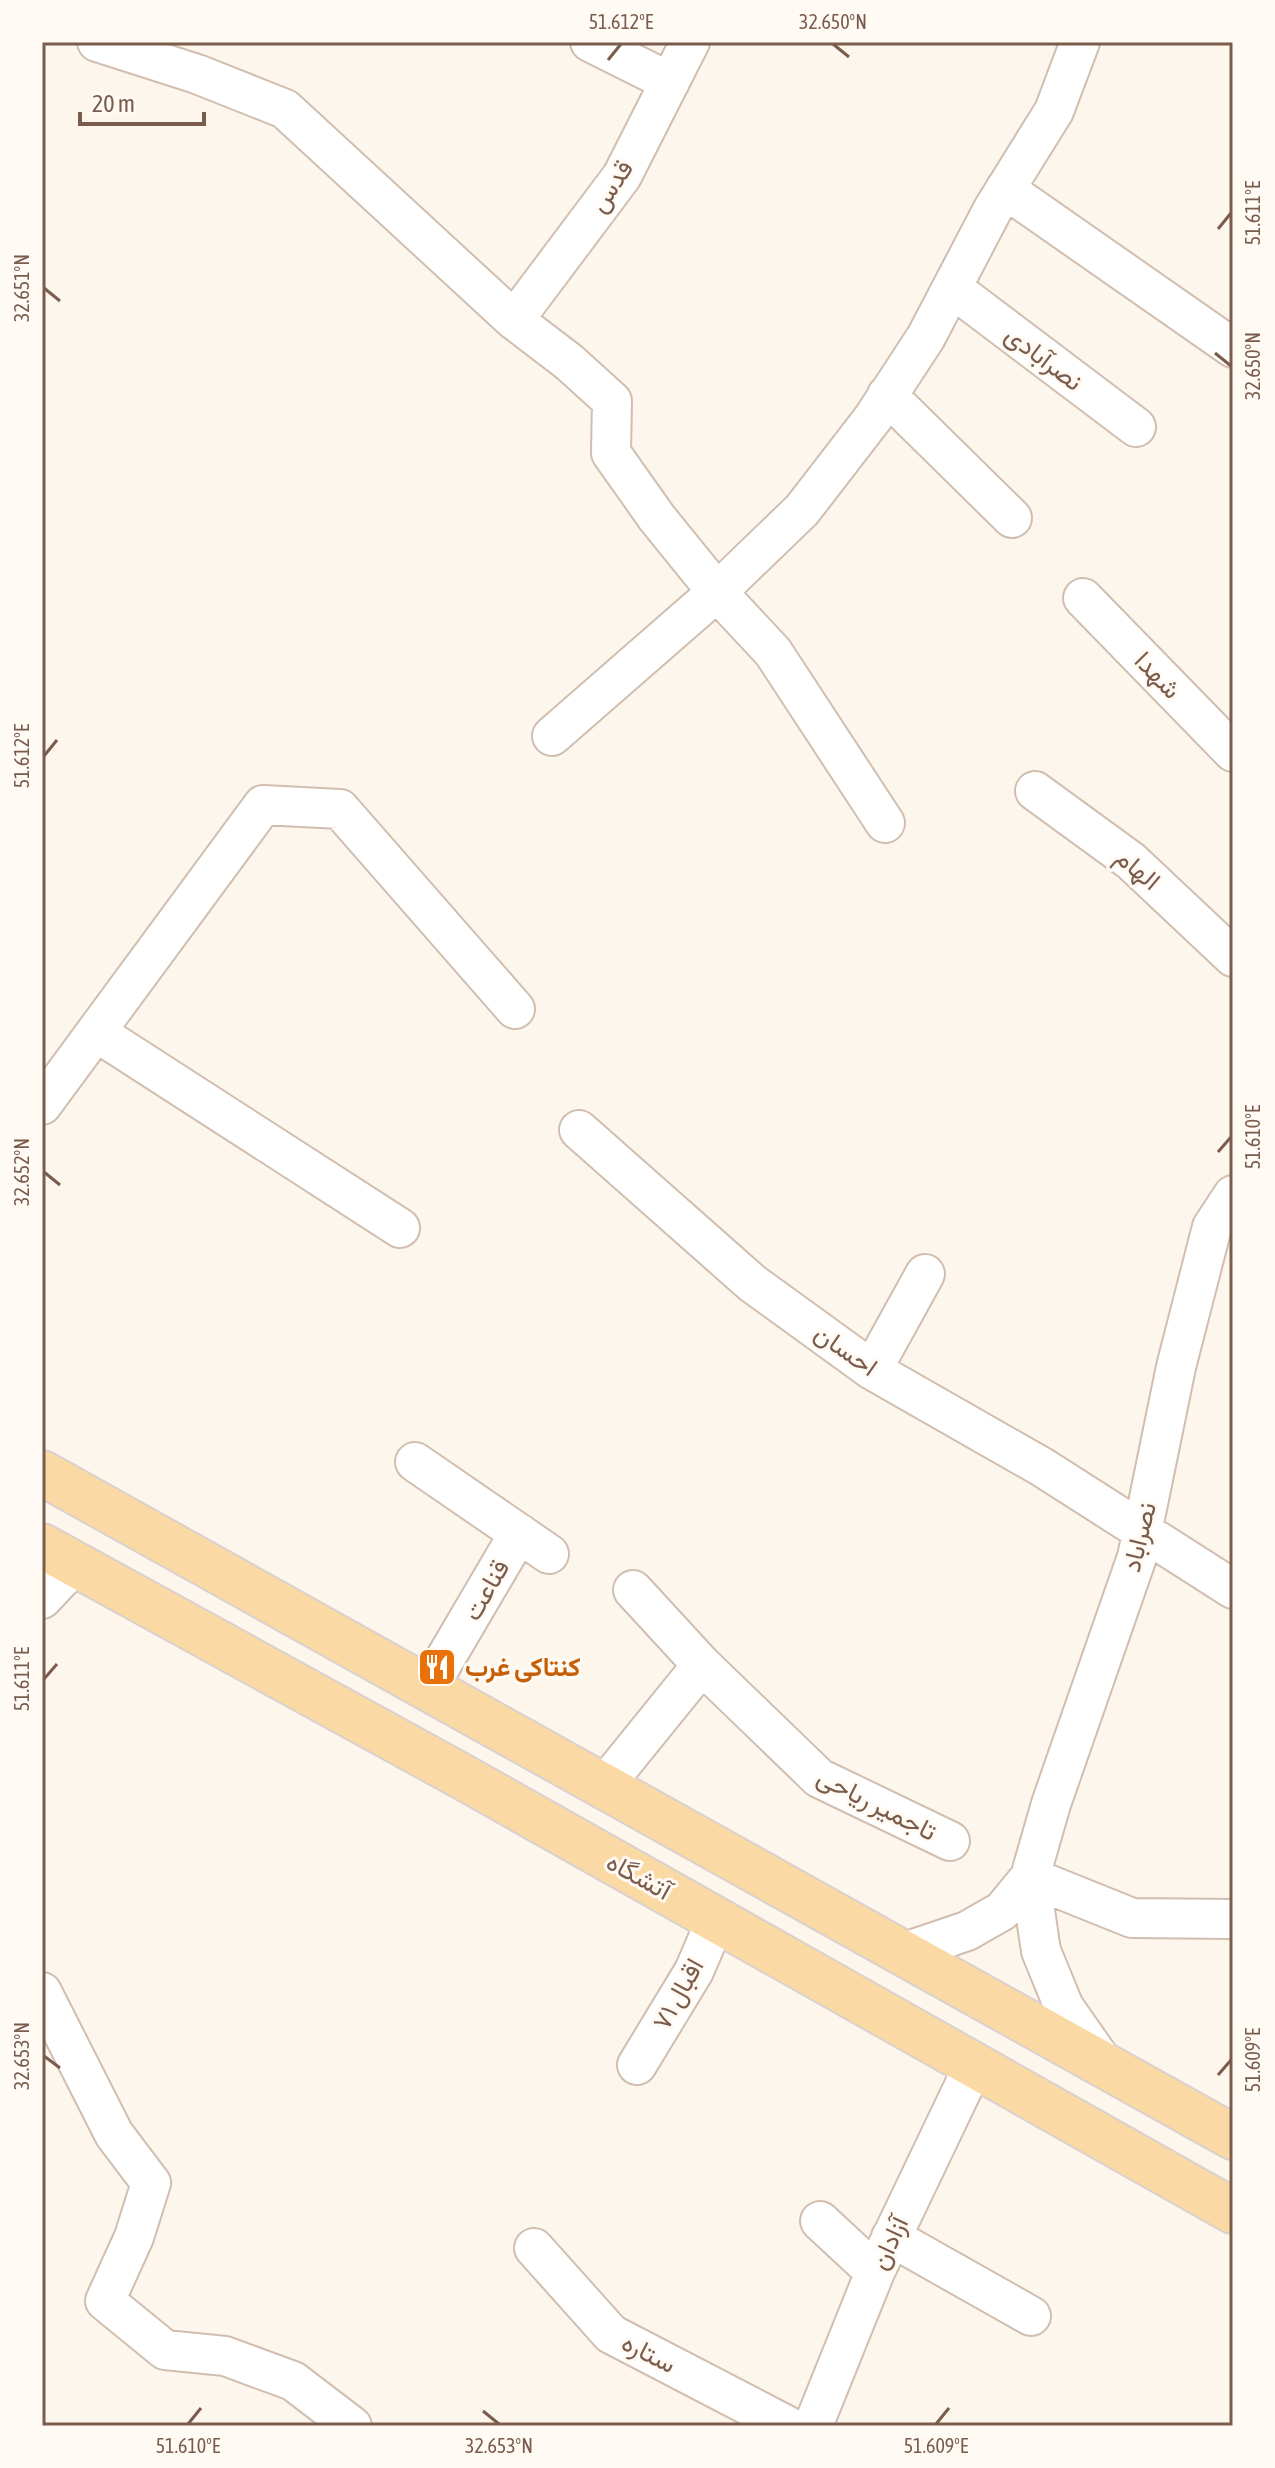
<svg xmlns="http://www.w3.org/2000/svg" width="1275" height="2468" font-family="'Asap Condensed',Vazirmatn,sans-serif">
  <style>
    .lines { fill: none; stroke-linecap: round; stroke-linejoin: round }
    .minor-casing { stroke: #d1beb0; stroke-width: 42 }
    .primary-casing { stroke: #dad1cd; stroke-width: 48 }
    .minor { stroke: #fff; stroke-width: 38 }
    .primary { stroke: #fbd9a5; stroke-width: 44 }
    .ticks { fill: none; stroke: #7a5c4d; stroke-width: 3 }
    .labels { text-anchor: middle; stroke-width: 6; stroke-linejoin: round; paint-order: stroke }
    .street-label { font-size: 26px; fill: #7a5c4d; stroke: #fffaf3 }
    .food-label { font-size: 26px; font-weight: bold; fill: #c56008; stroke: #fffaf3; text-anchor: start }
    .neatline { fill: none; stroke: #7a5c4d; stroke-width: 3 }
    .ticks-label { font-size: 20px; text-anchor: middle; fill: #7a5c4d }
  </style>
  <rect width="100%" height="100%" fill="#fdf6ec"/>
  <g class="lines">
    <g class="minor-casing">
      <path id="minor" d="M97,42l100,32 88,35 229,211 55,42 43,39 -1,52 46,65 60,74 56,60 112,171
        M590,42l80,40
        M1005,189l228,159
        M952,288l184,139
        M514,320l108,-144 68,-134
        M887,395l125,123
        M1083,598l150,154
        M552,736l165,-144 85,-82 71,-92 53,-81 67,-128 61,-98 26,-69
        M1035,791l96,70 102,96
        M96,1032l304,196
        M42,1105l221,-300 77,4 175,200
        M579,1130l173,153 120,87 170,97 191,122
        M872,1370l53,-96
        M415,1462l134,92
        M633,1590l69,75 117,113 131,63
        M42,1599l33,-35
        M428,1688l91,-155
        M604,1786l98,-121
        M1030,1877l102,41 101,1
        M1030,1877l11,74 23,56 42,60
        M902,1953l65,-22 35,-20 28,-34 21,-73 86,-247 39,-190 36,-140 21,-32
        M42,1992l72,142 37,49 -17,54 -29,64 60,49 60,6 68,25 59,45
        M637,2065l57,-94 22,-51
        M820,2221l55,51
        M891,2237l140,79
        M534,2248l77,86 177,92
        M813,2426l62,-154 99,-207"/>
    </g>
    <g class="primary-casing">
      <path id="primary" d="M42,1473l1191,664
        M42,1546l421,231 770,434"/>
    </g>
    <use href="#minor" class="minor"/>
    <use href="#primary" class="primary"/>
  </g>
  <path class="ticks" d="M833,44l16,13M608,60l13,-16M1218,229l13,-16M44,288l16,13M1215,353l16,13M44,756l13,-16M1218,1152l13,-15M44,1172l16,13M44,1679l13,-15M44,2056l16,12M1218,2075l13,-15M483,2411l16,13M188,2424l13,-16M936,2424l13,-16"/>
  <defs>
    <g id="restaurant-square" transform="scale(2)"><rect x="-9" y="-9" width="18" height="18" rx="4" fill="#e8710a" stroke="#fffaf3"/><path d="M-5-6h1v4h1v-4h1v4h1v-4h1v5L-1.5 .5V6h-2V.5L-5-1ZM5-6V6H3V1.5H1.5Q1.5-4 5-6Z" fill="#fff"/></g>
  </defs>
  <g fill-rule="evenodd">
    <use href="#restaurant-square" x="437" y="1667"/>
  </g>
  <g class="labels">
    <g class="street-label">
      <text transform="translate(611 186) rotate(-56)" y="9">قدس</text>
      <text transform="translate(1044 358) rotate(37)" y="9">نصرآبادی</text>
      <text transform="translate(1158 675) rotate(46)" y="9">شهدا</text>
      <text transform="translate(1138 869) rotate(40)" y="9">الهام</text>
      <text transform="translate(846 1350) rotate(35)" y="9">احسان</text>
      <text transform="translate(1139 1537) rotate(-76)" y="9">نصراباد</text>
      <text transform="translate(486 1590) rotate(-60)" y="9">قناعت</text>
      <text transform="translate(877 1804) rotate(27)" y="9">تاجمیر ریاحی</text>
      <text transform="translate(639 1876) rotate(29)" y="9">آتشگاه</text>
      <text transform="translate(678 1994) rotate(-61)" y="9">۷۱ اقبال</text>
      <text transform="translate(889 2243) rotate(-65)" y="9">آزادان</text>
      <text transform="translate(649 2353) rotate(27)" y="9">ستاره</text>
    </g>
    <g class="food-label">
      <text x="465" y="1676">کنتاکی غرب</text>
    </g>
  </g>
  <rect width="1275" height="2468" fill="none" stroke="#fffaf3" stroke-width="88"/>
  <path d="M80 112v12h124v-12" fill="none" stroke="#7a5c4d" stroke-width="4"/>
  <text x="92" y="112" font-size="24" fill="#7a5c4d" stroke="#fffaf3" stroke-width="6" paint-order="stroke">20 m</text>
  <rect x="44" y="44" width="1187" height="2380" class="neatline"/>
  <g class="ticks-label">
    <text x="621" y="29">51.612°E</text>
    <text x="833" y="29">32.650°N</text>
    <text transform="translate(1253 213) rotate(-90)" y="7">51.611°E</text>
    <text transform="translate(22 288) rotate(-90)" y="7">32.651°N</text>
    <text transform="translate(1253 366) rotate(-90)" y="7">32.650°N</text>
    <text transform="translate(22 756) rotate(-90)" y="7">51.612°E</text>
    <text transform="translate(1253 1137) rotate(-90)" y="7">51.610°E</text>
    <text transform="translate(22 1172) rotate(-90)" y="7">32.652°N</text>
    <text transform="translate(22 1679) rotate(-90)" y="7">51.611°E</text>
    <text transform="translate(22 2056) rotate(-90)" y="7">32.653°N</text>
    <text transform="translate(1253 2060) rotate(-90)" y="7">51.609°E</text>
    <text x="188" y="2453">51.610°E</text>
    <text x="499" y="2453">32.653°N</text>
    <text x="936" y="2453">51.609°E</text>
  </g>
</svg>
